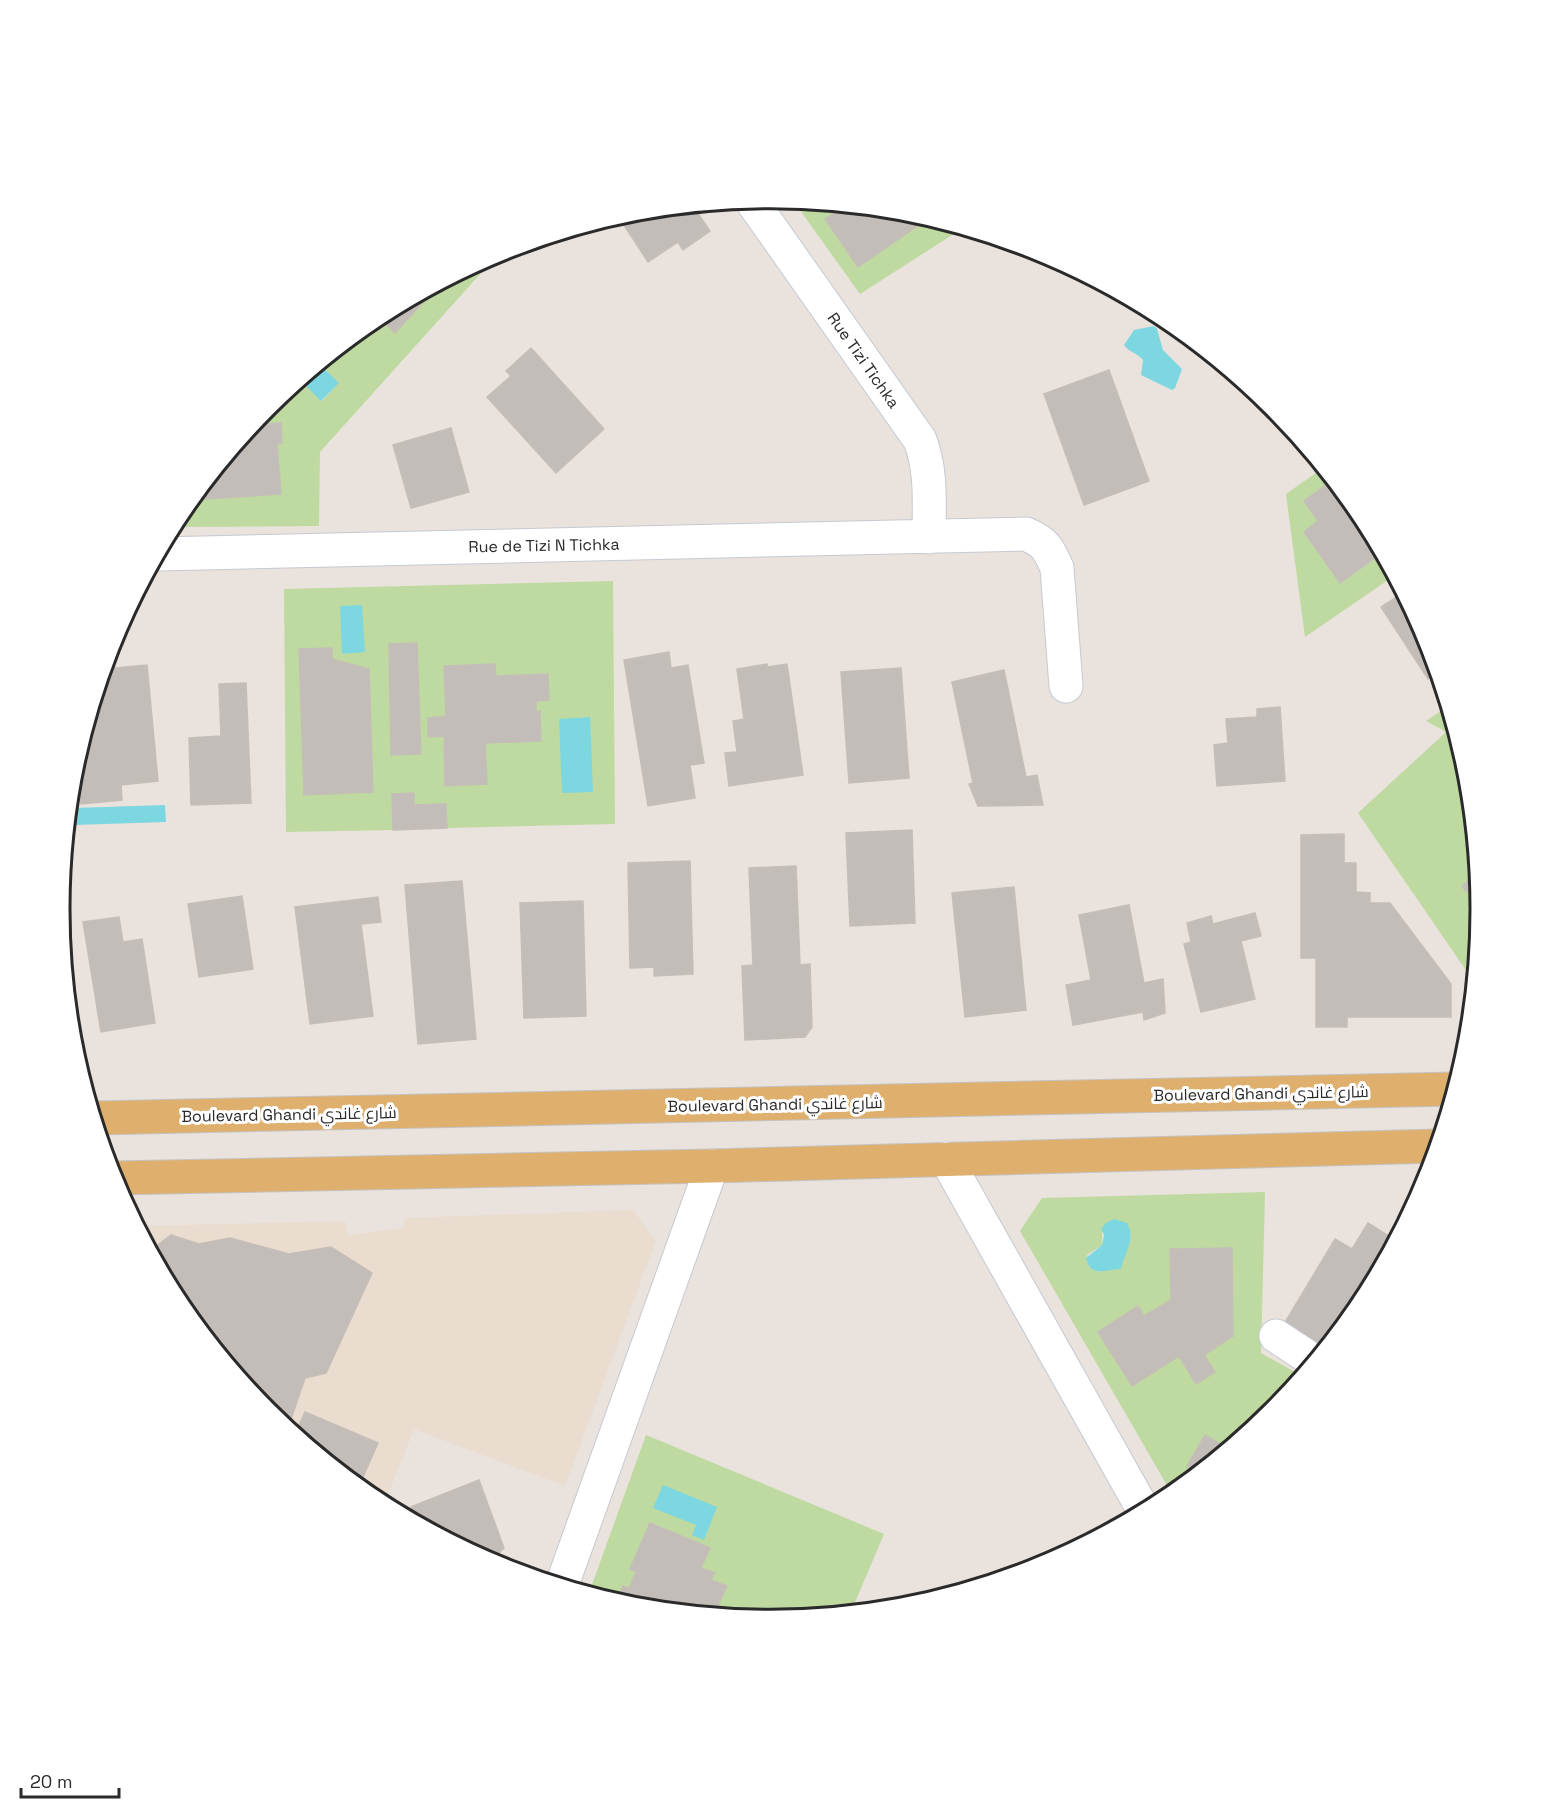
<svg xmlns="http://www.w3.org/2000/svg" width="1541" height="1818" font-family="'Space Grotesk',Cairo,sans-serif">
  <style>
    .education { fill: #eadccf }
    .green { fill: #bedaa0; fill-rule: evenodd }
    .water { fill: #7dd7e0 }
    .building { fill: #c3bdb9; stroke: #c5beb7; stroke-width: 1.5 }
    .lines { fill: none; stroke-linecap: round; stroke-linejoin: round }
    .minor-casing { stroke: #c5cad2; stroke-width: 35 }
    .major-casing { stroke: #c3c3c3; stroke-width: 35 }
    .minor { stroke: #fff; stroke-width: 33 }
    .major { stroke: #dfb06d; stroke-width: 33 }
    .labels { text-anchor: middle; stroke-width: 6; stroke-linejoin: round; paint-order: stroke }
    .street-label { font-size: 16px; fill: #2a2a2a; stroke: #fff }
    .rim { fill: none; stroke: #2a2a2a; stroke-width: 3 }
  </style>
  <rect width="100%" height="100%" fill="#eae2dd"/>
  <path class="education" d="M633,1210l23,31 -91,245 -151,-57 -30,75 -9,-4 -107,-89 -88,-108 -42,-77 207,-5 3,14 55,-7 2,-10z"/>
  <path class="green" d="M804,202l41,4 -20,13 33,48 71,-49 34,10 -103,66 -63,-88z
    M500,252l-180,200 -1,74 -146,1 7,-13 11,-14 90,-6 -4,-51h5l-1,-19 -28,1 15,-19 32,-26 22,21 16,-18 -19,-19 59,-47 17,16 46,-50z
    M1323,468l10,12 -29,21 14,20 -14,12 36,50 39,-27 -4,-7 3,-3 16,30 -89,61 -19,-143z
    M613,581l2,243 -168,4 -1,-24 -32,1 -22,-11 1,36 -107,2 -2,-243zM332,648v11l37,10 4,123 -69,3 -4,-146zM495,664l1,12 52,-2 1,26 -13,1v11h4l1,29 -56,2 2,41 -41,2 -2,-50h-15l-1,-18 18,-2 -2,-50z
    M1448,706l19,65 10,99 -15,17 18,16 1,6 -7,73 -116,-169 88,-81 -20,-11z
    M1265,1192l-4,161 41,23 -29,36 -26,20 -8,-4 -12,20 -22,-12 -18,30 11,7 -26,21 -152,-263 22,-33zM1102,1232h29l-1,10 -9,20 -22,10 -10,-6 -2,-11 15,-10zM1232,1248l1,88 -29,19 10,17 -18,12 -17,-28 -46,30 11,-70 27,-16 -1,-51z
    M646,1435l238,99 -33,78 -81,7 -72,-7 5,-10 14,5 9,-20 -15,-7 3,-7 -13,-5 8,-20 -58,-25 -21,46 6,3 -7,16 -6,-2 -6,15 -28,-8z"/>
  <path class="water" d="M1154,326l3,3 6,21 19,19 -7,19 -3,2 -31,-15 2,-15c-5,-7 -15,-8 -19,-15l10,-15z
    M319,364l20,19 -18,18 -21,-21z
    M362,605l3,47 -23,2 -2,-48z
    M590,717l3,75 -31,1 -3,-74z
    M165,805l1,17 -92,3v-17z
    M1114,1219l13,4c10,16 -3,30 -6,46 -13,-1 -30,11 -35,-11l16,-13 2,-10 -3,-6 5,-6z
    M663,1485l54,22 -13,33 -12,-5 4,-10 -43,-17z"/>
  <path class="building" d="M693,206l17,25 -27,19 -5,-8 -30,20 -30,-46 14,-4z
    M845,206l64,6 20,6 -71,49 -33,-48z
    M441,283l-46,50 -17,-16z
    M531,348l73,81 -48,44 -69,-76 24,-21 -5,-5z
    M1109,370l40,111 -65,24 -40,-111z
    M281,423l1,20h-5l4,51 -90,6 62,-75z
    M451,428l18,64 -58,16 -18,-63z
    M1333,480l28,35 17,31 -3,3 4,6 -39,28 -36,-51 14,-11 -14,-20z
    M1403,593l24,44 11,36 -10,6 -47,-72z
    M417,643l4,111 -30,1 -2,-111z
    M332,648v11l37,10 4,123 -69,3 -5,-146z
    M669,652l2,16 17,-3 16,98 -14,2 5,33 -47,8 -24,-146z
    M495,664l1,12 52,-2 1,26 -13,1v11l4,-1 1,30 -56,2 2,41 -42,2 -1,-50 -16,1v-19l18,-2 -2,-50z
    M767,664l1,3 19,-3 16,111 -74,11 -4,-33 12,-1 -4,-31 11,-2 -7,-50z
    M147,665l11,116 -37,4 1,15 -41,4 -4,-44 28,-91z
    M901,668l8,110 -60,5 -8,-111z
    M1004,670l22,107 11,-2 6,30 -65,1 -9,-22 4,-1 -21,-101z
    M246,683l5,120 -60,2 -2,-67 32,-2 -2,-52z
    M1280,707l5,74 -68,5 -3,-41 14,-2 -2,-24 31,-2v-8z
    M414,793v12l32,-1 1,24 -54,2 -1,-36z
    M912,830l3,93 -65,3 -4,-93z
    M1344,834v29h12v29l14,1v10h20l61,81v33h-104v10h-31v-69h-15v-123z
    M690,861l3,113 -39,2v-9l-24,1 -2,-105z
    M796,866l4,99 10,-1 2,63 -7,10 -60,3 -3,-74 11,-1 -4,-97z
    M1477,870l3,33 -18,-16z
    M462,881l14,158 -58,5 -13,-159z
    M1014,887l12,123 -61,7 -13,-124z
    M242,896l11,73 -54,8 -11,-73z
    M378,897l3,25 -20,2 12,92 -63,8 -15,-117z
    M583,901l3,115 -62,2 -4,-115z
    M1129,905l15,78 19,-4 2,34 -21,7 -1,-8 -70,13 -7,-40 25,-5 -12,-65z
    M1255,913l6,23 -20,5 14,58 -54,13 -17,-68 7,-2 -4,-19 24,-7 2,8z
    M119,917l4,25 19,-3 13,84 -54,9 -18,-110z
    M1368,1223l27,17 -34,64 -40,49 -40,-24 54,-90 17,10z
    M171,1235l28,9 31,-6 59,16 42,-7 41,26 -46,100 -21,5 -17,50 -20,-17 -88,-108 -29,-53z
    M1232,1248l1,88 -29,19 11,17 -19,12 -17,-28 -47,30 -34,-54 40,-26 6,10 27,-16 -1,-51z
    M305,1412l73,31 -19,43 -64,-52z
    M1239,1427l8,5 -49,41 -11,-7 18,-31 22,13z
    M479,1480l25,68 -14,13 -70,-38 -9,-16z
    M650,1523l60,25 -9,20 14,5 -4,7 16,6 -10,22 -14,-6 -5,10 -66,-6 -15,-5 6,-15 6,2 7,-16 -6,-3z"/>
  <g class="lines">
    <g class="minor-casing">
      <path id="minor" d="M751,200l169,240c12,32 9,63 9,97
        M159,554l867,-20c19,8 23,15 31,34l9,118
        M946,1159l198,352
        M1276,1336l38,25
        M562,1585l150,-419"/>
    </g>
    <g class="major-casing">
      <path id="major" d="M95,1118l1360,-29
        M113,1178l599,-12 725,-20"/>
    </g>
    <use href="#minor" class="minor"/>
    <use href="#major" class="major"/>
  </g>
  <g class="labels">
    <g class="street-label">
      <text transform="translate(864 360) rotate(55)" y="6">Rue Tizi Tichka</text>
      <text transform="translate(544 545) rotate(-1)" y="6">Rue de Tizi N Tichka</text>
      <text transform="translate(1261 1093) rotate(-1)" y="6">Boulevard Ghandi شارع غاندي</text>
      <text transform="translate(775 1104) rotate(-1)" y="6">Boulevard Ghandi شارع غاندي</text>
      <text transform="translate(289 1114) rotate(-1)" y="6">Boulevard Ghandi شارع غاندي</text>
    </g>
  </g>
  <path d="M0 0H1541V1818H0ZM70 909a700 700 0 1 1 1400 0a700 700 0 1 1-1400 0Z" fill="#fff" fill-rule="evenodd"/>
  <path class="rim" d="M70 909a700 700 0 1 1 1400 0a700 700 0 1 1-1400 0Z"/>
  <path d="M21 1788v9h98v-9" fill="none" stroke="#2a2a2a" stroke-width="3"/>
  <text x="30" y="1788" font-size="18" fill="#2a2a2a" stroke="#ffffff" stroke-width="4.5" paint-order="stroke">20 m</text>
</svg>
